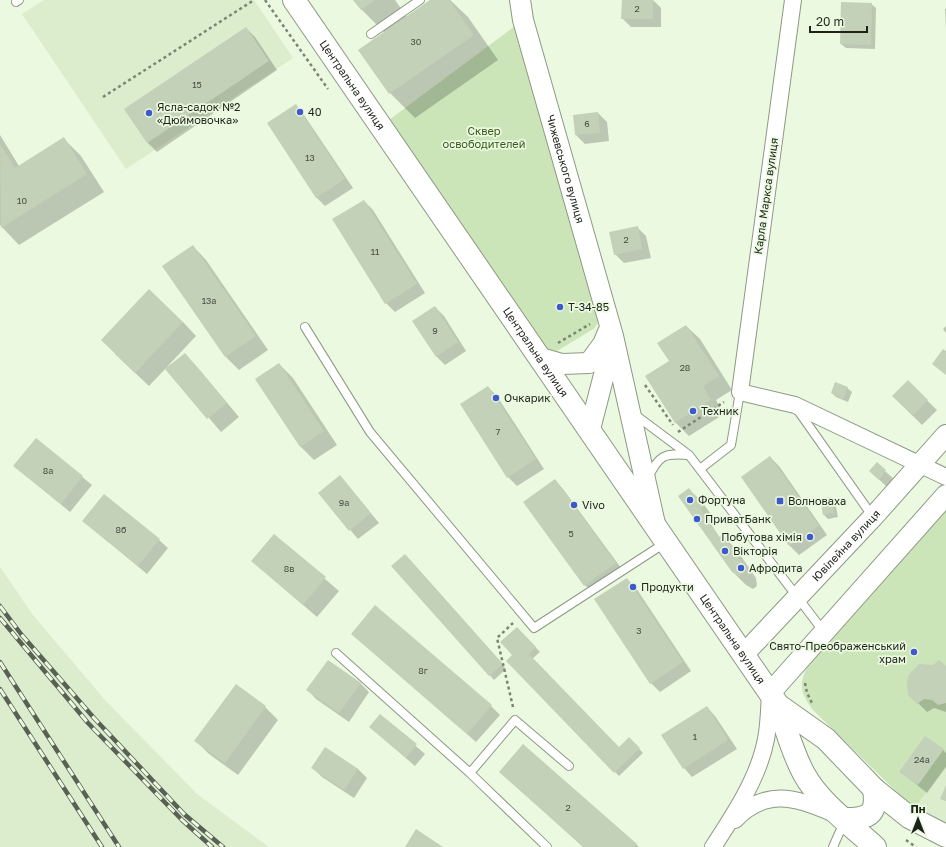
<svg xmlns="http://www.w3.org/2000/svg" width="946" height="847" font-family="'Golos Text',sans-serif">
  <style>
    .built { fill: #dbedcd }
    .green { fill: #cbe5b8 }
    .shadow { fill: #0003 }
    .building { fill: #c3d1b8 }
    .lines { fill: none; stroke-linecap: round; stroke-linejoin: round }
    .service-casing { stroke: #8d9a83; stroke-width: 10 }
    .minor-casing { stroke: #8d9a83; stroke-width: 18 }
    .tertiary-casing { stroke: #8d9a83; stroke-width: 22 }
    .secondary-casing { stroke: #8d9a83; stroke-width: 24 }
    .path { stroke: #7b8574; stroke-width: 2.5; stroke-dasharray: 3 3; stroke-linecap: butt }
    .service { stroke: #fff; stroke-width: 8 }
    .minor { stroke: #fff; stroke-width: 16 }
    .tertiary { stroke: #fff; stroke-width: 20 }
    .secondary { stroke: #fff; stroke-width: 22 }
    .rail-casing { stroke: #596154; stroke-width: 4.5 }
    .rail { stroke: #eaf9e0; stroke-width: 3; stroke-dasharray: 9; stroke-linecap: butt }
    .poi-dot { fill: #3e59cc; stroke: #eaf9e0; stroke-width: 1.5 }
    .labels { text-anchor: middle; stroke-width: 3.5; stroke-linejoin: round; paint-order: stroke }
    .number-label { font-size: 9px; fill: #474e42 }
    .street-label { font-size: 11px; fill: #1e231a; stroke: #eaf9e0 }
    .poi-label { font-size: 11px; fill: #1e231a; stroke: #eaf9e0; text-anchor: start }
    .park-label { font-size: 11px; fill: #395a17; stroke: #eaf9e0 }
  </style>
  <rect width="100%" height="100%" fill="#eaf9e0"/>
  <path class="built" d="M44,0h210l39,58 -167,111 -104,-155z
    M0,567l33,48 72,85 92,94 72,53h-269z
    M946,766v60l-32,-17z"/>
  <path class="green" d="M523,20l76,300 -4,8 -38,23 -11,-2 -157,-229z
    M946,510v256l-32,43 -102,-100c-11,-16 -14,-25 -4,-43z"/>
  <path class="shadow" d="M355,0h40l12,17 24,-17h19l18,17 30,43 -83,58 -25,-25 -5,-60 -23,-23z
    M623,0h30l8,8v19h-30l-9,-9z
    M842,3l29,1 5,4 -1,41 -29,-1 -5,-4z
    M946,8v22l-1,-21z
    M246,28l9,9 22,33 -120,82 -9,-9 -23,-33z
    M295,106l9,9 49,73 -28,18 -9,-9z
    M598,113l9,9 2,19 -24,3 -9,-9z
    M0,135l19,31 45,-27 17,17 23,36 -85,53 -19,-20z
    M364,201l9,9 52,83 -30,19 -9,-9z
    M637,227l9,9 5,22 -27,5 -9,-9z
    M193,246l13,14 62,90 -29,20 -13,-13 -63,-91z
    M435,307l9,9 22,35 -21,14 -9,-9z
    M183,322l13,14 -30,32 19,-14 13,14 41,49 -18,15 -55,-64 -17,18 -34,-32z
    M686,326l14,13 32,51 -16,10 8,14 -35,22 -14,-14 -5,-61z
    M946,326v7l-3,-4z
    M279,364l14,14 44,67 -23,15 -13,-13 -45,-67z
    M908,382l29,28 -15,15 -29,-29z
    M488,387l9,9 47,73 -27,17 -9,-9z
    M847,388l5,4 -4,10 -12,-5 -4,-4z
    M36,439l56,46 -22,27 -56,-46z
    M770,457l9,9 48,69 -28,20 -9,-9 -48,-69z
    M877,464l18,16 -7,8 -18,-17z
    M340,476l39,47 -21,16 -39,-46z
    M555,480l8,9 61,83 -30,22 -9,-9z
    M689,489l13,13 14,19 -5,3 9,14 3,-2 13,13 20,29 1,8 -4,3 -7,-4 -14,-14z
    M831,498l4,4 3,15 -10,2 -4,-4z
    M83,521l76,19 9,8 -21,26z
    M274,535l65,56 -22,26 -65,-56z
    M409,559l97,110 -12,11 -102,-114z
    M627,579l9,9 55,83 -31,21 -9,-9z
    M517,628l23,24 -8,7 87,89 10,-10 14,15 -24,23 -111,-115 6,-6z
    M352,634l139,72 9,9 -24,27z
    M946,667v45l-12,-4 -7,4 -18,-18z
    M360,683l9,9 -20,30 -33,-23 -8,-9z
    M265,707l13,13 -40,55 -29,-21 -13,-13z
    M707,707l8,9 22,33 -45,28 -8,-9z
    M380,715l45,39 -10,12 -45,-39z
    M326,748l32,21 9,9 -13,20 -32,-21 -9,-9z
    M943,750l3,3v14l-19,26 -26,-21z
    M500,772l136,72 3,3h-56z"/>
  <path class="building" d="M353,0h22l-14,10z
    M430,0h19l25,35 -85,59 -31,-44z
    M622,0h31v19h-32z
    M841,2l31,1 -1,42 -31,-1z
    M246,27l23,34 -122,82 -23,-34z
    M296,104l49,75 -29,19 -49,-75z
    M598,112l2,21 -25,2 -2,-20z
    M64,137l23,37 -86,54 -1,-84 15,24z
    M364,200l53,84 -32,20 -53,-85z
    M638,226l4,23 -28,6 -5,-23z
    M193,245l63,91 -31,21 -63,-91z
    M149,289l34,33 -48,51 -34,-33z
    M435,306l23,36 -22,15 -24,-36z
    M686,325l33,51 -16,10 8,14 -36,23 -30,-47 24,-15 -12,-18z
    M943,349l3,2v24l-14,-11z
    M185,353l42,50 -20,16 -42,-50z
    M279,363l45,68 -24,16 -45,-68z
    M908,380l20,20 -15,16 -21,-20z
    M835,382l13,5 -5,12 -12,-6z
    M488,386l48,73 -29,19 -47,-74z
    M36,438l47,38 -22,28 -48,-38z
    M770,456l49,70 -30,20 -48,-69z
    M877,462l9,8 -7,10 -10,-9z
    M340,475l31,38 -22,18 -31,-38z
    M555,479l61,84 -32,23 -61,-84z
    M689,488l14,19 -3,2 19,28 4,-2 20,29 1,9 -5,3 -7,-4 -54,-76z
    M104,494l56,45 -22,27 -56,-45z
    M831,497l3,16 -11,2 -3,-16z
    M274,534l52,43 -23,28 -52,-44z
    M405,554l98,110 -14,12 -98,-110z
    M627,578l56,84 -33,22 -56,-85z
    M375,605l117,100 -25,29 -116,-100z
    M517,627l19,20 -7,7 90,93 10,-10 11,11 -26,25 -108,-112 6,-6 -12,-13z
    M328,660l33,23 -22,30 -33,-23z
    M939,660l7,6v37l-8,2 -6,-5 -8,-1 -7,5 -9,-9 -1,-14 2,-7 10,-10 14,1z
    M236,684l30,22 -41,57 -31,-22z
    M707,706l21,34 -45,29 -22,-34z
    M380,714l37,30 -11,14 -37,-31z
    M925,736l19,13 -26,36 -19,-13z
    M523,744l114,100 -3,3h-50l-85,-75z
    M325,747l33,22 -14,21 -33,-22z
    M946,785v16l-6,-2z
    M416,829l27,18h-38z"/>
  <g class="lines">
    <g class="service-casing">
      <path id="service" d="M16,2l3,-2
        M371,34l49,-34
        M305,327l65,105 164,196 131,-85
        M797,409l76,108
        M634,414l55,41 135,177
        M700,469l31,-24 9,-53
        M648,478c11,-23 16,-25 40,-23
        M336,653l134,120 77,74
        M470,773l45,-53 54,46
        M833,847l11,-25"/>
    </g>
    <g class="minor-casing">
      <path id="minor" d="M793,0l-53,392 55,13 151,72
        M735,820c30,-32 61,-23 97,-7
        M713,847c21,-32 46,-70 53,-108 3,-15 3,-31 4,-46"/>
    </g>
    <g class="tertiary-casing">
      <g id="tertiary">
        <path id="s1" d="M520,0l3,20 90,316 42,188"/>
        <path d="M541,358l21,6 27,-1 14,-19 5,-12"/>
        <path d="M590,429l23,-89"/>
        <path id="s2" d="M744,654l129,-137 73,-82"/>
        <path d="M770,693l176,-198"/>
      </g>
    </g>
    <g class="secondary-casing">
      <g id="secondary">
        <path id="s3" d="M294,0l484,705c8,23 14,47 26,69 16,29 47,51 71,73"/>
        <path d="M778,705l48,34 48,50 35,28 37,19"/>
        <path d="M845,819c23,0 33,-4 29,-30"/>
      </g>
    </g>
    <path class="path" d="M265,0l63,89
      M103,97l151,-97
      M558,343l32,-19
      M645,385l28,40
      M678,432l46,-30
      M805,683l2,10 5,10
      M513,707l-16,-69 16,-15
      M906,840l10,7"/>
    <use href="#service" class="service"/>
    <use href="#minor" class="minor"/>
    <use href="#tertiary" class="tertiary"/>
    <use href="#secondary" class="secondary"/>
    <g class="rail-casing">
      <path id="rail" d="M0,606l21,28 73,84 90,96 39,33
        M0,618l88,105 94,97 30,27
        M0,662l119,185
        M0,689l102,158"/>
    </g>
    <use href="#rail" class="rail"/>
  </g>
  <g class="poi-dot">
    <circle cx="300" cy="112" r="4"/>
    <circle cx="149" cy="113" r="4"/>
    <circle cx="560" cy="307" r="4"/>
    <circle cx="496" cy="398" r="4"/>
    <circle cx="693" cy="411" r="4"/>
    <circle cx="690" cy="500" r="4"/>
    <rect x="776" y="497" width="8" height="8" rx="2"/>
    <circle cx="574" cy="505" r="4"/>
    <circle cx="697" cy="519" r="4"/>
    <circle cx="810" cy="537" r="4"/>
    <circle cx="725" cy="551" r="4"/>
    <circle cx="741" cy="568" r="4"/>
    <circle cx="633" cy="587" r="4"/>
    <circle cx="914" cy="652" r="4"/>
  </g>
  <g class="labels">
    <g class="number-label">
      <text x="637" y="12">2</text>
      <text x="416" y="45">30</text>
      <text x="197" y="88">15</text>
      <text x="587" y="127">6</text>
      <text x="310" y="161">13</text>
      <text x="22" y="204">10</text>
      <text x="626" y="243">2</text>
      <text x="375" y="255">11</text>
      <text x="209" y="304">13а</text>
      <text x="435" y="334">9</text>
      <text x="685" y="371">28</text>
      <text x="498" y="435">7</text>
      <text x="48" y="474">8а</text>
      <text x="344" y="506">9а</text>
      <text x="121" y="533">8б</text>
      <text x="571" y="537">5</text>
      <text x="289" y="572">8в</text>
      <text x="639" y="634">3</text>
      <text x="423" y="674">8г</text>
      <text x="695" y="740">1</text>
      <text x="922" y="763">24а</text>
      <text x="568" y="811">2</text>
    </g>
    <g class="street-label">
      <text dy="4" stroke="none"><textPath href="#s3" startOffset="103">Центральна вулиця</textPath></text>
      <text dy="4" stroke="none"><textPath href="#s1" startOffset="175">Чижевського вулиця</textPath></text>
      <text transform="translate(766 196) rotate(-82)" y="4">Карла Маркса вулиця</text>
      <text dy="4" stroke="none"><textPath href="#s3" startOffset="427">Центральна вулиця</textPath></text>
      <text dy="4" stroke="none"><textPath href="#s2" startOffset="149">Ювілейна вулиця</textPath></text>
      <text dy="4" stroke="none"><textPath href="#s3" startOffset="775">Центральна вулиця</textPath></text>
    </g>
    <g class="poi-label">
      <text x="157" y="111">Ясла-садок №2<tspan x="157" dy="13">«Дюймовочка»</tspan></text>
      <text x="308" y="116">40</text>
      <text x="568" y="311">Т-34-85</text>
      <text x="504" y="402">Очкарик</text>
      <text x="701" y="415">Техник</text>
      <text x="698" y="504">Фортуна</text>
      <text x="788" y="505">Волноваха</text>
      <text x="582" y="509">Vivo</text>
      <text x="705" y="523">ПриватБанк</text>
      <text x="802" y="541" text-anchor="end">Побутова хімія</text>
      <text x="733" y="555">Вікторія</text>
      <text x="749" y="572">Афродита</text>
      <text x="641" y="591">Продукти</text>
      <text x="906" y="650" text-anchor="end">Свято-Преображенський<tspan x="906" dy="13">храм</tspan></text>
    </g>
    <g class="park-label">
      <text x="484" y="135">Сквер<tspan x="484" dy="13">освободителей</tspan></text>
    </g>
  </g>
  <g transform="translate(918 819)" stroke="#eaf9e0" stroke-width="3" paint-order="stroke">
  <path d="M0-3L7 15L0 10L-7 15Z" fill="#1e231a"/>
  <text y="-6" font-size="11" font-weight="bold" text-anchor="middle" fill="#1e231a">Пн</text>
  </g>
  <path d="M810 26v6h57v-6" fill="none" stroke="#1e231a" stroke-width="2"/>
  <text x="816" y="26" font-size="12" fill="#1e231a" stroke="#eaf9e0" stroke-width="3" paint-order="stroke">20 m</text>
</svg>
